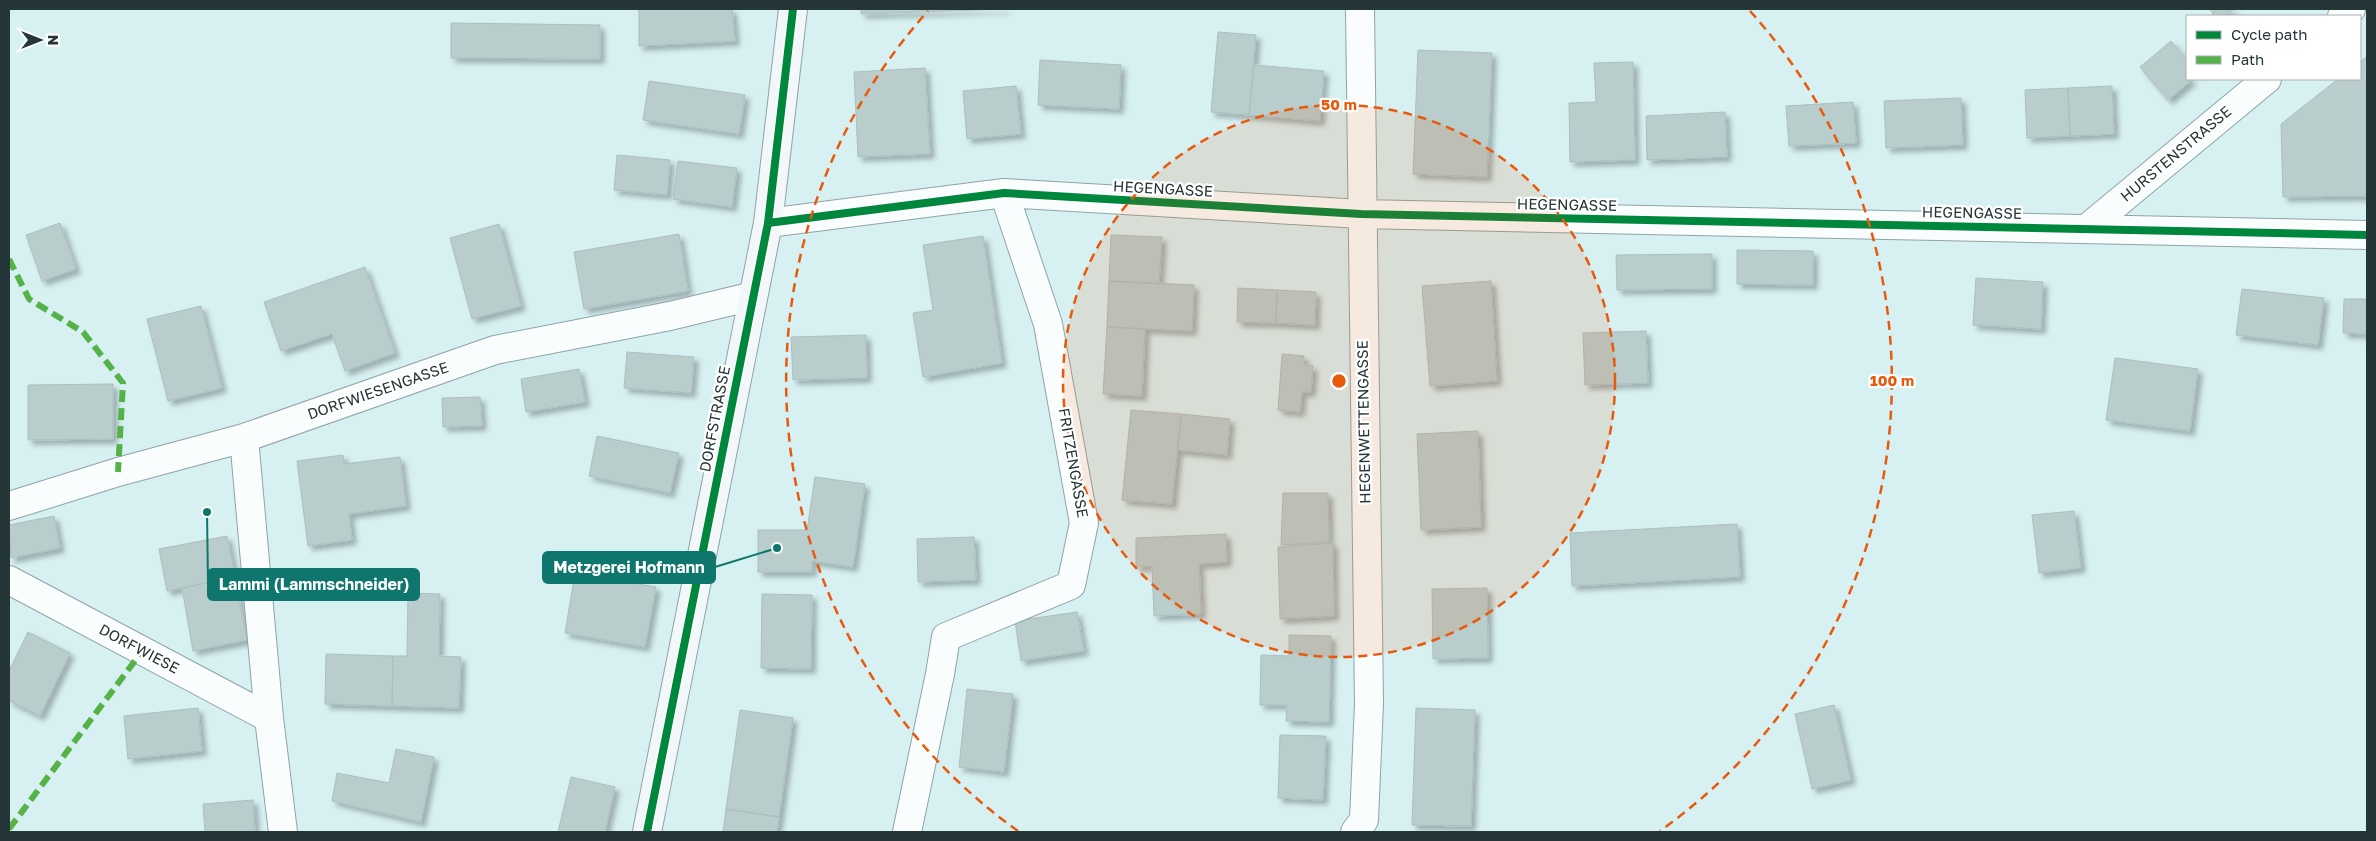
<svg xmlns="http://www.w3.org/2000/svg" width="2376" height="841" font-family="'Golos Text',sans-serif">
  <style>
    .building { fill: #b8cdcc; stroke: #acbfbe; filter: url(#shadow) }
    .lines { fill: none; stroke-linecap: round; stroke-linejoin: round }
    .street-casing { stroke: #90a4a5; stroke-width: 30 }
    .secondary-casing { stroke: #90a4a5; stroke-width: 30 }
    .street { stroke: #f9fdfd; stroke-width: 28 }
    .secondary { stroke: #f2f8f9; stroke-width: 28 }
    .quiet { stroke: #55b246; stroke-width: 6; stroke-dasharray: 12 6; stroke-linecap: butt }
    .cycleway-casing { stroke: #fff; stroke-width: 11 }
    .cycleway { stroke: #00873e; stroke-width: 8 }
    .ring { fill: none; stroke: #e8590c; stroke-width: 2.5; stroke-dasharray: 9 6 }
    .labels { text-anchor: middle; stroke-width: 4.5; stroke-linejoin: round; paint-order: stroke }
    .street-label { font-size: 15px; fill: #243637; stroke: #fff }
    .centre { fill: #e8590c; stroke: #fff; stroke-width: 2.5 }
    .ring-label { font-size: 15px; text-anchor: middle; font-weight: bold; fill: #e8590c; stroke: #fff; stroke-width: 4.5; stroke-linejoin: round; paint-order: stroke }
    .leader { fill: none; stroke: #0f766e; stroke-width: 2 }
    .callout-dot { fill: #0f766e; stroke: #fff; stroke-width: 2 }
    .callout { fill: #0f766e; stroke: #0f766e; stroke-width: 2 }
    .callout-label { font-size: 16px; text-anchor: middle; font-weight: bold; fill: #fff }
  </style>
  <defs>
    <filter id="shadow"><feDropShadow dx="4.5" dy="4.5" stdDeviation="2.5" flood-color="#0004"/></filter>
  </defs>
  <rect width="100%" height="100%" fill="#d7f0f2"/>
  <path class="building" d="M639,9h93l3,32 -96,5z
    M861,9h144l-144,5z
    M2210,9h25l-13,7h-8z
    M451,23l149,2v34l-149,-1z
    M1218,32l38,3 -7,80 -38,-3z
    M2171,41l16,19v19h6l-25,21 -28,-33z
    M1418,50l74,3 -5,124 -74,-3z
    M2367,56v140l-84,1 -2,-73 57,-45h22v-17z
    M1040,60l81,5 -2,44 -81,-4z
    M1633,62l2,98 -65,2 -1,-59 27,-1 -2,-39z
    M1254,65l70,6 -4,50 -71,-6z
    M925,68l5,86 -72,3 -4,-85z
    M649,81l96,14 -6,39 -96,-14z
    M1016,86l5,48 -54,5 -4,-48z
    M2112,86l2,48 -44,2 -2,-48z
    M2068,88l2,48 -43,2 -2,-48z
    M1961,98l2,47 -77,3 -2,-47z
    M1853,102l3,41 -67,3 -3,-40z
    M1725,112l2,45 -80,3 -1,-44z
    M617,155l53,5 -3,35 -53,-5z
    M678,161l59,7 -5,39 -59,-8z
    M60,223l16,46 -34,12 -16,-46z
    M499,224l22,82 -49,13 -22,-81z
    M679,234l9,57 -104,18 -10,-57z
    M1111,235l51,2 -3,47 -50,-3z
    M983,236l19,127 -79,14 -10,-64 20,-3 -10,-65z
    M1737,250l76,1v34l-76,-1z
    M1712,254v35l-95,1 -1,-35z
    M365,267l30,86 -50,18 -13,-37 -51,17 -17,-49z
    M1976,278l67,4 -2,47 -68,-4z
    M1109,281l85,4 -2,46 -85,-4z
    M1491,281l6,100 -67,5 -8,-100z
    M1238,288l39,2 -1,33 -39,-1z
    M2242,289l82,9 -6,47 -82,-10z
    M1277,290l39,2 -1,33 -39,-2z
    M2344,299h23v35l-24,-1z
    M201,306l21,82 -54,13 -21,-82z
    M1107,327l38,2 -3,67 -39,-2z
    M1646,331l2,52 -63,2 -2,-52z
    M866,335l1,43 -74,2 -2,-43z
    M627,352l67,5 -3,36 -67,-5z
    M1282,354l22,2v9l9,1 -2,26h-9l-2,20 -22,-2z
    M2115,358l83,11 -8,62 -84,-11z
    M579,369l6,33 -59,10 -5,-33z
    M113,384v55l-85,1v-55z
    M480,397l2,29 -39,1 -1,-29z
    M1131,410l50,4 -9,90 -50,-4z
    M1181,414l49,5 -3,36 -49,-5z
    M1478,431l3,96 -60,3 -4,-96z
    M597,436l82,17 -9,40 -81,-17z
    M343,455l1,9 56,-7 6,49 -57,8 3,26 -44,6 -11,-85z
    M815,477l50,7 -12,83 -41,-6v11h-54v-42h49z
    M1283,493h45l1,49 -48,3z
    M2074,511l7,57 -42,5 -7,-58z
    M54,516l6,32 -49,10 -2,-33z
    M1737,524l3,53 -168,9 -2,-53z
    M1226,534l1,28 -28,2 2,50 -47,2 -2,-50 -16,1v-29z
    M227,536l8,41 -68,14 -8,-42z
    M974,537l2,43 -58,2 -1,-43z
    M1333,543l1,73 -54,3 -2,-72z
    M575,573l81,14 -11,60 -80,-14z
    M235,577l12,63 -54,11 -11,-63z
    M1487,588l1,70 -55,1 -1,-70z
    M408,593l32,1 -1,62 22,1 -2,51 -67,-2 1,-50h14z
    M762,594l50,1 -1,74 -50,-1z
    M1077,612l7,39 -63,10 -6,-40z
    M28,632l42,21 -30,63 -31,-15v-30z
    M1289,635l42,1 -2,86 -43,-1 1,-16h-27l1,-50 28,1z
    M326,654l67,2 -1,50 -67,-2z
    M967,689l46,5 -9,78 -45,-5z
    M1834,705l17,75 -39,9 -17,-75z
    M198,708l4,43 -74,8 -4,-43z
    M1416,708l59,2 -4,116 -59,-1z
    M740,710l53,8 -14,99 -53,-8z
    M1280,735l46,1 -3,64 -45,-2z
    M396,749l38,8 -13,65 -89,-21 5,-28 52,10z
    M571,777l44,10 -10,45h-47z
    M253,800l2,32h-50l-2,-28z
    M726,809l53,8 -2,15h-54z"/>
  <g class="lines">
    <g class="street-casing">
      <path id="street" d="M2342,16l9,-7
        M768,223l236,-30 357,21 1006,21
        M2086,229l181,-150
        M244,438l25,280
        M9,506l109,-34 126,-34 251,-88 175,-34 83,-20
        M9,580l260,138 14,114
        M907,832l33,-158 6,-37 125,-52 13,-62 -36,-199 -44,-131
        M1355,832l9,-12 5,-116 -9,-695"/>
    </g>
    <g class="secondary-casing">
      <path id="secondary" d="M647,832l121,-609 25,-214"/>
    </g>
    <use href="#street" class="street"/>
    <use href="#secondary" class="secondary"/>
    <path class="quiet" d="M9,259l20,40 54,33 40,51 -5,89
      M9,829l134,-179"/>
    <g class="cycleway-casing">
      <path id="cycleway" d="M768,223l236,-30 357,21 1006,21
        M647,832l121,-609 25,-214"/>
    </g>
    <use href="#cycleway" class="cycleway"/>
  </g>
  <circle cx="1339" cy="381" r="276" fill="#e8590c" fill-opacity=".12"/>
  <g class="ring">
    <circle cx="1339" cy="381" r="276"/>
    <path d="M1018 831A553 553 0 0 1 928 11M1750 11A553 553 0 0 1 1660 831"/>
  </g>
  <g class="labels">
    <g class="street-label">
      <text transform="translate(2176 154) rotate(-40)" y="5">HURSTENSTRASSE</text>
      <text transform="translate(1163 189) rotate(3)" y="5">HEGENGASSE</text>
      <text transform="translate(1567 205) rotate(1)" y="5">HEGENGASSE</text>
      <text transform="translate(1972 213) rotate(1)" y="5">HEGENGASSE</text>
      <text transform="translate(378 391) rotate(-19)" y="5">DORFWIESENGASSE</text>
      <text transform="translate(715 419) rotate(-79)" y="5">DORFSTRASSE</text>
      <text transform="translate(1364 422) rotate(-91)" y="5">HEGENWETTENGASSE</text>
      <text transform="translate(1073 463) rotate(80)" y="5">FRITZENGASSE</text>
      <text transform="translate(139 649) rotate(28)" y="5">DORFWIESE</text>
    </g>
  </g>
  <circle cx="1339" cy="381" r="8" class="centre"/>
  <g class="ring-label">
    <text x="1339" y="110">50 m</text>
    <text x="1892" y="386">100 m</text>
  </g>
  <path class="leader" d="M777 548L715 567M207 512L208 584"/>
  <g class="callout-dot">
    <circle cx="777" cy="548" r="5"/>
    <circle cx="207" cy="512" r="5"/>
  </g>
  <g class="callout">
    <rect x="543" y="552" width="172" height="31" rx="5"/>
    <rect x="208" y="569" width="211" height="31" rx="5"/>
  </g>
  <g class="callout-label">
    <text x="629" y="573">Metzgerei Hofmann</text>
    <text x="314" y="590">Lammi (Lammschneider)</text>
  </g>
  <rect width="2376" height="841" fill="none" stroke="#243637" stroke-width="20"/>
  <rect x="2186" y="15" width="175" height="65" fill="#ffffff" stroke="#a7afaf"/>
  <rect x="2196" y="31" width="25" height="8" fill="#00873e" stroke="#a7afaf"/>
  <text x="2231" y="40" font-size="15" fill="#243637">Cycle path</text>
  <rect x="2196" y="56" width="25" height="8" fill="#55b246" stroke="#a7afaf"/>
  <text x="2231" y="65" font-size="15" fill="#243637">Path</text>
  <g transform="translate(40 40) rotate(90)" stroke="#ffffff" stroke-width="4" paint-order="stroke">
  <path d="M0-4L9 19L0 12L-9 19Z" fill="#243637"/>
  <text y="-8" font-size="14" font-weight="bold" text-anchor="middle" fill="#243637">N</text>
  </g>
</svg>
